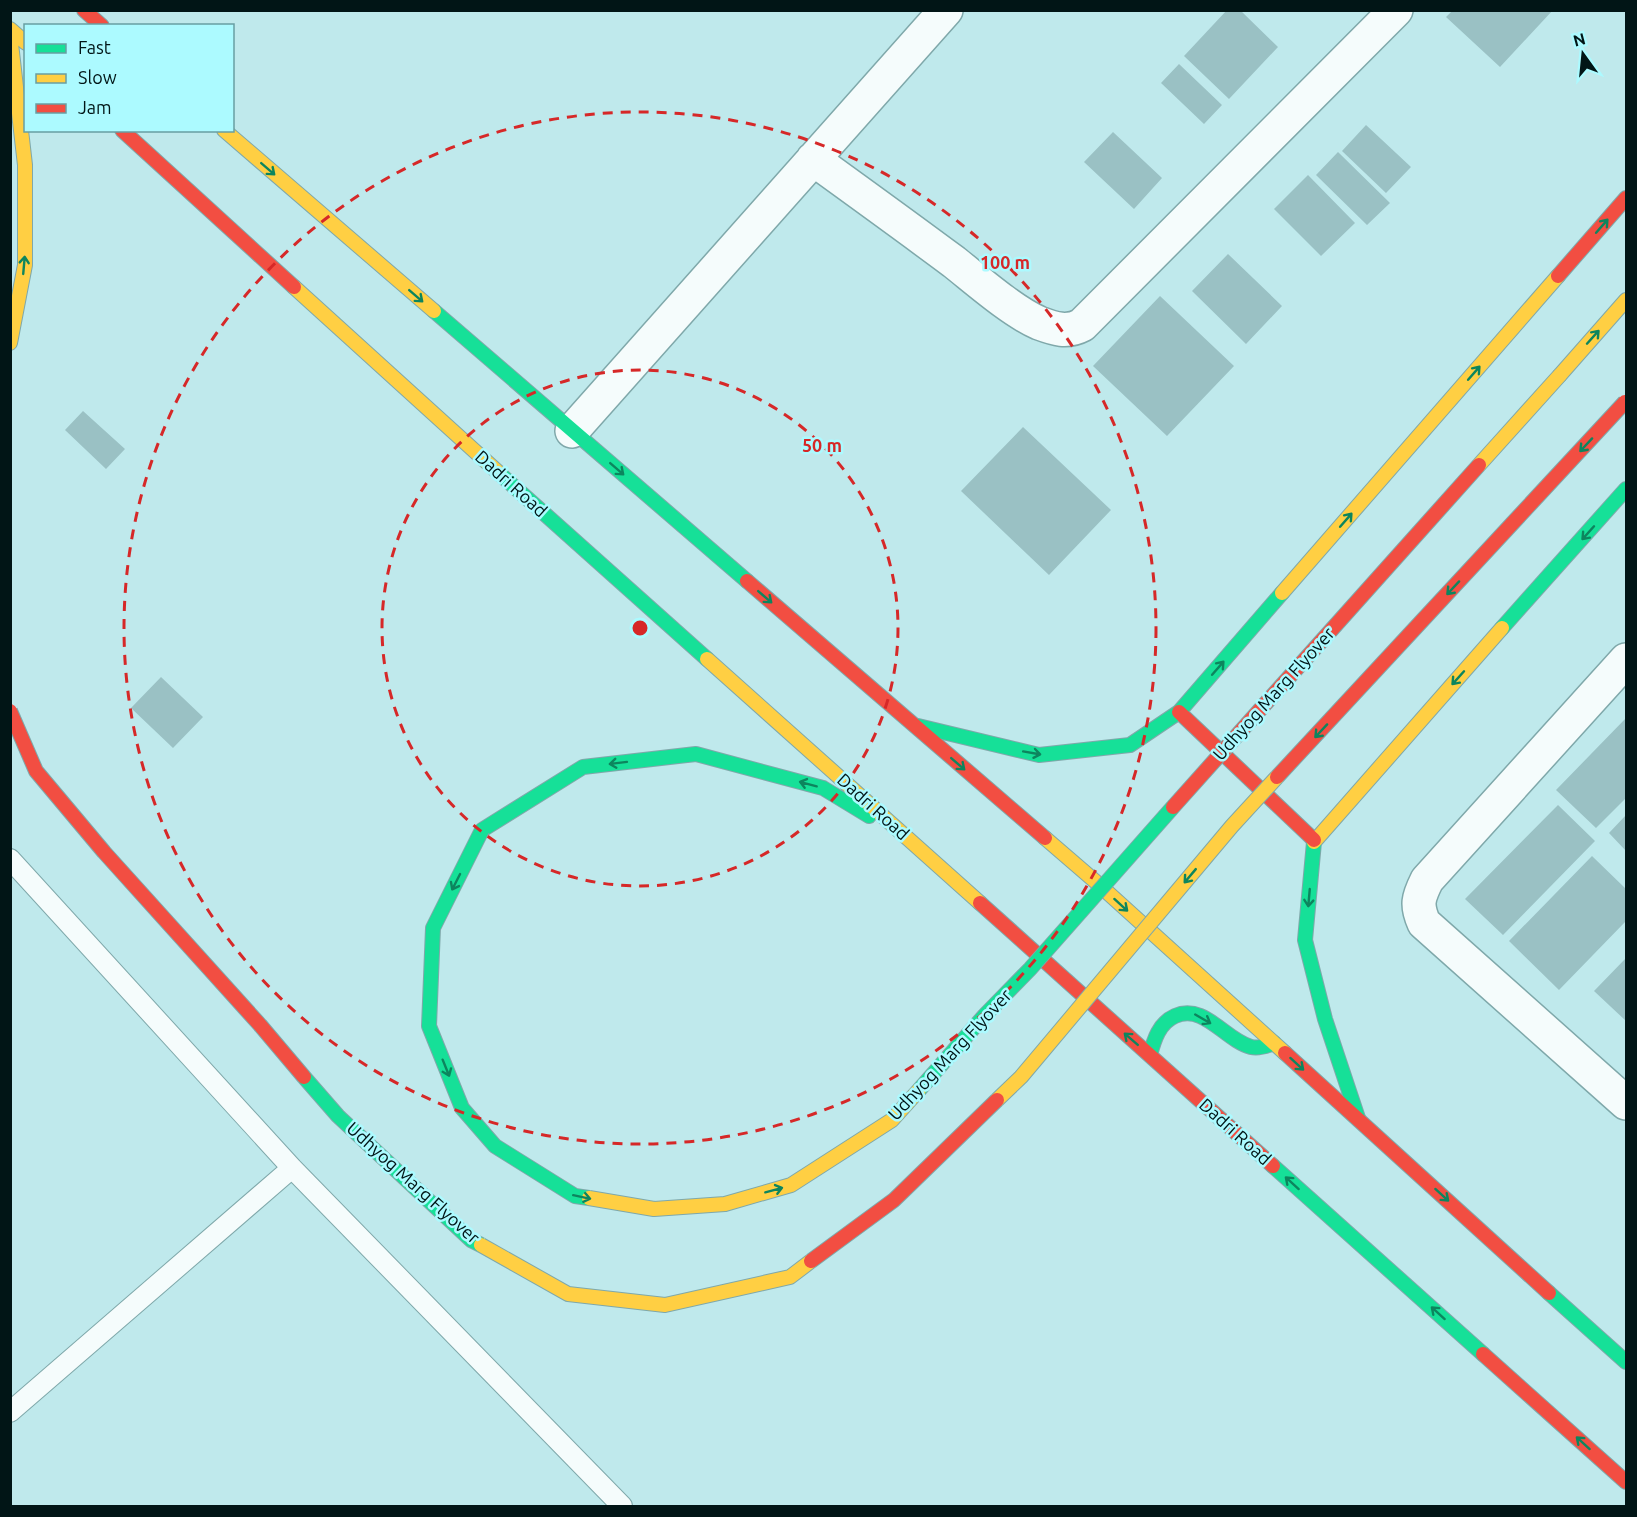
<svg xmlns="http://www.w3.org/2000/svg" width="1637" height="1517" font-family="Ubuntu,sans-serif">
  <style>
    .building { fill: #9ac1c4 }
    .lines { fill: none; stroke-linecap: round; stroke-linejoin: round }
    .lane-casing { stroke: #7fa8aa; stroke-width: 22 }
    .street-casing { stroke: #7fa8aa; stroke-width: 36 }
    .fast-casing { stroke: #7fa8aa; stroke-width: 16 }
    .slow-casing { stroke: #7fa8aa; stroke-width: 16 }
    .jam-casing { stroke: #7fa8aa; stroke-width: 16 }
    .lane { stroke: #f5fcfc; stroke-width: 20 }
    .street { stroke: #f5fcfc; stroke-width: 33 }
    .fast { stroke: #16e098; stroke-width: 14 }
    .slow { stroke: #ffcf43; stroke-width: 14 }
    .jam { stroke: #f24e42; stroke-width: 14 }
    .fast-bridge-casing { stroke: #7fa8aa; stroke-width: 16; stroke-linecap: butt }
    .slow-bridge-casing { stroke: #7fa8aa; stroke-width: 16; stroke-linecap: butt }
    .jam-bridge-casing { stroke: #7fa8aa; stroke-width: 16; stroke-linecap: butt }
    .fast-bridge { stroke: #16e098; stroke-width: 14 }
    .slow-bridge { stroke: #ffcf43; stroke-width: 14 }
    .jam-bridge { stroke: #f24e42; stroke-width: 14 }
    .oneway { stroke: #0d855e }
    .ring { fill: none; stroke: #d62828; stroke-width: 3; stroke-dasharray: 10 8 }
    .labels { text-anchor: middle; stroke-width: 5; stroke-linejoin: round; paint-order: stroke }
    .street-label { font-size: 18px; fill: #011516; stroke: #acfaff }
    .centre { fill: #d62828; stroke: #acfaff; stroke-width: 3 }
    .ring-label { font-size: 18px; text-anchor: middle; font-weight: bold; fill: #d62828; stroke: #acfaff; stroke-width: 5; stroke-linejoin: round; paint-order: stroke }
  </style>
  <rect width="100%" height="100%" fill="#bfe9ec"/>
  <path class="building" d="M1227,10h13l38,37 -49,52 -45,-43z
    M1453,10h100l-53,57 -54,-50z
    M1179,64l43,41 -18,19 -43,-41z
    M1366,125l45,42 -25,26 -44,-42z
    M1113,132l49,46 -28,31 -50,-47z
    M1338,152l52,51 -23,22 -51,-50z
    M1308,175l47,48 -34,33 -47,-47z
    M1228,254l54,52 -36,38 -54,-53z
    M1160,296l74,70 -67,70 -74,-70z
    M83,411l42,38 -19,20 -41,-39z
    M1023,427l88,83 -62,65 -88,-84z
    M161,677l42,40 -30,31 -42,-40z
    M1626,718v80l-30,30 -40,-38z
    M1558,805l37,36 -92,94 -38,-36z
    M1626,815v36l-17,-18z
    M1592,856l34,33v32l-67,69 -50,-49z
    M1626,958v63l-32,-30z"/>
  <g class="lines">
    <g class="lane-casing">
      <path id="lane" d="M10,859l282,309 330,338
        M10,1412l282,-244"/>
    </g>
    <g class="street-casing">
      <path id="street" d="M813,159c47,34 94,68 141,103 24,19 58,49 85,61 16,6 28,10 43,2l314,-315
        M572,431l374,-421
        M1626,660l-199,220c-9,18 -11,25 -3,43l202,180"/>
    </g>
    <g class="fast-casing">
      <path id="fast" d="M434,311l313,270
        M500,474l207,185
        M1502,628l124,-139
        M918,726l121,29 91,-10 49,-33 103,-119
        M482,830l101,-63 113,-13 127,34 46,28
        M1314,842l-9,98 20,79 33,99
        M1150,1055c4,-15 9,-32 25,-39 29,-13 50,24 76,31 8,2 16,-1 23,-4
        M1273,1166l210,188
        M1549,1293l77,69"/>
    </g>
    <g class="slow-casing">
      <path id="slow" d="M10,29l16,14
        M10,35l15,130v100l-15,78
        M224,130l210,181
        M294,287l206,187
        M1560,375l66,-75
        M1282,593l276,-317
        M707,659l273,244
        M1045,838l51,44 189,171
        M1314,842l188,-214"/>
    </g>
    <g class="jam-casing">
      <path id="jam" d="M84,10l18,16
        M122,130l172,157
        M1558,276l68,-78
        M747,581l298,257
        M1179,712l135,128
        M980,903l293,263
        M1285,1053l264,240
        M1483,1354l143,128"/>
    </g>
    <use href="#lane" class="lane"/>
    <use href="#street" class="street"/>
    <use href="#fast" class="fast"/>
    <use href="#slow" class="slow"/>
    <use href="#jam" class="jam"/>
    <g class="fast-bridge-casing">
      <path id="fast-bridge" d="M482,830l-49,98 -4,98 33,82 33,38 80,50 14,2
        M304,1077l34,39 133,124 10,5
        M919,1090l66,-75 45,-46 143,-162"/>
    </g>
    <g class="slow-bridge-casing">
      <path id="slow-bridge" d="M1479,465l81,-90
        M997,1100l24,-23 211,-251 45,-49
        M589,1198l65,11 71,-5 66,-19 101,-65 27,-30
        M481,1245l87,49 97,11 125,-28 21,-16"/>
    </g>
    <g class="jam-bridge-casing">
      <path id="jam-bridge" d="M10,711l26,60 68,81 156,173 44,52
        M1277,777l348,-375
        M1173,807l306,-342
        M811,1261l83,-61 103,-100"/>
    </g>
    <use href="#fast-bridge" class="fast-bridge"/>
    <use href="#slow-bridge" class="slow-bridge"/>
    <use href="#jam-bridge" class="jam-bridge"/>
  </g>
  <defs><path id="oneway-shaft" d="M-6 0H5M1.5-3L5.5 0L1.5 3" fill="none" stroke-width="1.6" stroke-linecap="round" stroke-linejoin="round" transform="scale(1.5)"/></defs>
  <g class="oneway">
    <use href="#oneway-shaft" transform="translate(268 169) rotate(41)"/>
    <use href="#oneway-shaft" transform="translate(1602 226) rotate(-49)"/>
    <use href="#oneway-shaft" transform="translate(24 265) rotate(-85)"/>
    <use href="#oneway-shaft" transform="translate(416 296) rotate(41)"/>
    <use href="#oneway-shaft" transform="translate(1593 337) rotate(-48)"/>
    <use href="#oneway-shaft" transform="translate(1474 373) rotate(-49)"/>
    <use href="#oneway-shaft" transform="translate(1586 445) rotate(133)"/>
    <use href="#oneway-shaft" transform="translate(617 469) rotate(41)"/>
    <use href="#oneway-shaft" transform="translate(1346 520) rotate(-49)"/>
    <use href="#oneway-shaft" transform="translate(1588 533) rotate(132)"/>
    <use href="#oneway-shaft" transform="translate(1453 588) rotate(133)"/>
    <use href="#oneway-shaft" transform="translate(765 597) rotate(41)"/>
    <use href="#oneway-shaft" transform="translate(1218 668) rotate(-49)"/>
    <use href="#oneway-shaft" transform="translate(1458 678) rotate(132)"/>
    <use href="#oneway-shaft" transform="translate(1321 731) rotate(133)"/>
    <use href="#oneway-shaft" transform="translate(1032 753) rotate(10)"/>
    <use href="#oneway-shaft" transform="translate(618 763) rotate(173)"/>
    <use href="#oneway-shaft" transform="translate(958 764) rotate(41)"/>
    <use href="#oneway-shaft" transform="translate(808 784) rotate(-165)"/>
    <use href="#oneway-shaft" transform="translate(1190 876) rotate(130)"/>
    <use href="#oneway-shaft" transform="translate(456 882) rotate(117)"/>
    <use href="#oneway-shaft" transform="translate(1309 898) rotate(95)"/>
    <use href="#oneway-shaft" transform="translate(1121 905) rotate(42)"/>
    <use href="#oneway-shaft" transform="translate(1203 1019) rotate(30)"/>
    <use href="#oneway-shaft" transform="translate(1131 1039) rotate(-139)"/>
    <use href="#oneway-shaft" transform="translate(1297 1064) rotate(42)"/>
    <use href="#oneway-shaft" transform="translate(446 1068) rotate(68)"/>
    <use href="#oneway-shaft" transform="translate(1292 1183) rotate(-138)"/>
    <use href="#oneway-shaft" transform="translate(774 1190) rotate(-15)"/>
    <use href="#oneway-shaft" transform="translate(1442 1195) rotate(42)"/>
    <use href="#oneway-shaft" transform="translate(582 1197) rotate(12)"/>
    <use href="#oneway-shaft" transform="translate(1438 1313) rotate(-138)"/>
    <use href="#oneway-shaft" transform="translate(1583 1443) rotate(-138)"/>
  </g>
  <g class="ring">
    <circle cx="640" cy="628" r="258"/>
    <circle cx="640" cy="628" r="516"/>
  </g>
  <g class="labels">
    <g class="street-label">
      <text transform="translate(511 484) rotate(42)" y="6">Dadri Road</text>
      <text transform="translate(1274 694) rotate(-48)" y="6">Udhyog Marg Flyover</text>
      <text transform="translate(873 807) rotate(42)" y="6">Dadri Road</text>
      <text transform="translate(950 1055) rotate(-47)" y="6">Udhyog Marg Flyover</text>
      <text transform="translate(1235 1132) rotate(42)" y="6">Dadri Road</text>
      <text transform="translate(413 1183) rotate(42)" y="6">Udhyog Marg Flyover</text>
    </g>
  </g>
  <circle cx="640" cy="628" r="9" class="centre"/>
  <g class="ring-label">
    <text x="1005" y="269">100 m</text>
    <text x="822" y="452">50 m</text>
  </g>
  <rect width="1637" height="1517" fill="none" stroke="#011516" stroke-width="24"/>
  <rect x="24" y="24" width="210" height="108" fill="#acfaff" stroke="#689ea2" stroke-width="1.5"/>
  <rect x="36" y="44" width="30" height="9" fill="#16e098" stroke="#689ea2" stroke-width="1.5"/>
  <text x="78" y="54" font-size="18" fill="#011516">Fast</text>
  <rect x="36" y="74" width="30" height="9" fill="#ffcf43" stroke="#689ea2" stroke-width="1.5"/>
  <text x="78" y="84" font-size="18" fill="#011516">Slow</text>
  <rect x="36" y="104" width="30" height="9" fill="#f24e42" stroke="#689ea2" stroke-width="1.5"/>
  <text x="78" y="114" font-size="18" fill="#011516">Jam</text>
  <g transform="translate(1583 54) rotate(345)" stroke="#acfaff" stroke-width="4.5" paint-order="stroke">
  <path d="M0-4.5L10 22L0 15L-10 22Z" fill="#011516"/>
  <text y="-9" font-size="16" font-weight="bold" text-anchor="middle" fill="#011516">N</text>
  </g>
</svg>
